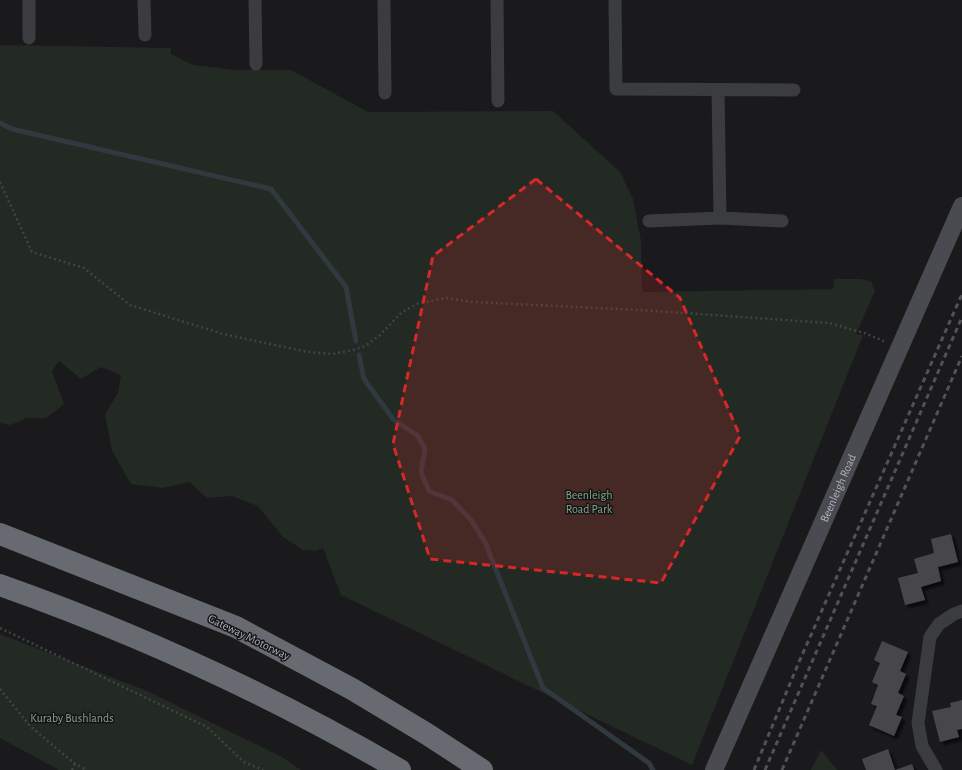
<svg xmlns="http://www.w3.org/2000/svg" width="962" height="770" font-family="'Alegreya Sans',sans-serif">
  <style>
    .green { fill: #222a23 }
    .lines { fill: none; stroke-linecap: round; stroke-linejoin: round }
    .stream { stroke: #30393f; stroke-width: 5 }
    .building { fill: #47474c; filter: url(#shadow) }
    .path { stroke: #414347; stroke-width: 2.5; stroke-dasharray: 2 3; stroke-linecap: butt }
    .street { stroke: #3b3c40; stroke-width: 13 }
    .secondary { stroke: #494b50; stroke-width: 18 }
    .highway { stroke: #676a71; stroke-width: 22 }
    .rail { stroke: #505257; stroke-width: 3; stroke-dasharray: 5 4; stroke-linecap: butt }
    .marked { fill: #d62828; fill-opacity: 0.2; stroke: #d62828; stroke-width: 3; stroke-dasharray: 8 5; stroke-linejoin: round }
    .labels { text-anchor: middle; stroke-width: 3; stroke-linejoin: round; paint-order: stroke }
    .street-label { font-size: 12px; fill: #adb1ba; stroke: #151517 }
    .park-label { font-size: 12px; fill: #85a486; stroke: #151517 }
  </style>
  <defs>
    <filter id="shadow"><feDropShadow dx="3.5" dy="3.5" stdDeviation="1" flood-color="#0009"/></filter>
  </defs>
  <rect width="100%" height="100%" fill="#1a1a1c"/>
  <path class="green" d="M0,45l171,3v6l22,11 43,5h55l77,42 185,-1 67,61 13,27 8,42 1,49 3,2 188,-3 1,-10h26l11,2 4,10 -19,43 7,1 -171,430 -351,-170 -18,-47 -7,3 -13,-1 -20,-13 -25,-31 -26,-10 -25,2 -18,-16 -26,6 -32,-4 -19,-33 -7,-37 13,-21 3,-18 -20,-8 -20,12 -22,-18 -7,10 12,33 -18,14h-19l-17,7 -10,-2z
    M0,634l147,57 135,66 19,13h-242l-59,-32z
    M821,750l16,20h-26z"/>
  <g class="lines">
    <path class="stream" d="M0,123l12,6 259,60 75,98 10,54
      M359,355l5,24 29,40 25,17 7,13 -4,23 8,19 23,9 19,20 14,22 58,146 106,75 4,7"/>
  </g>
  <path class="building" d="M951,534l7,28 -20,5 3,14 -20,6 4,13 -20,5 -7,-27 20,-5 -4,-14 20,-6 -3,-14z
    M882,641l26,11 -8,19 6,3 -8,19 6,3 -8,19 6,2 -8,19 -25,-11 8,-19 -6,-2 7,-19 -6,-3 8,-19 -6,-3z
    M962,700v29l-5,1 2,7 -19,5 -8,-31 19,-4 -1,-4z
    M888,749l7,21h-29l-4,-11z
    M912,764l2,6h-19z"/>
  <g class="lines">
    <path class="path" d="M0,182l32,70 52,16 46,37 93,29 85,18 24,2 21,-4 12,-4 14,-10 23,-24 15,-8 29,-6 27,4 167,8 189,13 35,10 20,8
      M0,628l207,99 37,35 19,8
      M0,689l30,37 45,38 12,6
      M72,770l3,-6"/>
    <path class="street" d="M29,0v38
      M144,0l1,35
      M255,0l1,64
      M384,0l1,93
      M497,0l1,101
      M615,0l1,89 178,1
      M718,90l2,128
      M649,221l71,-3 62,3
      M936,770l-14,-24 -4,-23 12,-86 9,-13 15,-10 8,-3"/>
    <path class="secondary" id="s1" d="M714,770l248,-564"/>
    <path class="highway" d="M0,534l236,93 116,62 75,45 55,36
      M0,585c139,49 273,111 400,185"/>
    <path class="rail" d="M754,770l45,-108 163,-368
      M765,770l197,-453
      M782,770l180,-414"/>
  </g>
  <path class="marked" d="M536,179l144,119 60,138 -79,147 -231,-24 -37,-115 40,-188z"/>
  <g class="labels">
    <g class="street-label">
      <text dy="4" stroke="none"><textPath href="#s1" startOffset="308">Beenleigh Road</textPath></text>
      <text transform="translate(249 637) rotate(26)" y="4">Gateway Motorway</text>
    </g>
    <g class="park-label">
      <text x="589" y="499">Beenleigh<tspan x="589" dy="14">Road Park</tspan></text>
      <text x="72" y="722">Kuraby Bushlands</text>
    </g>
  </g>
</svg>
